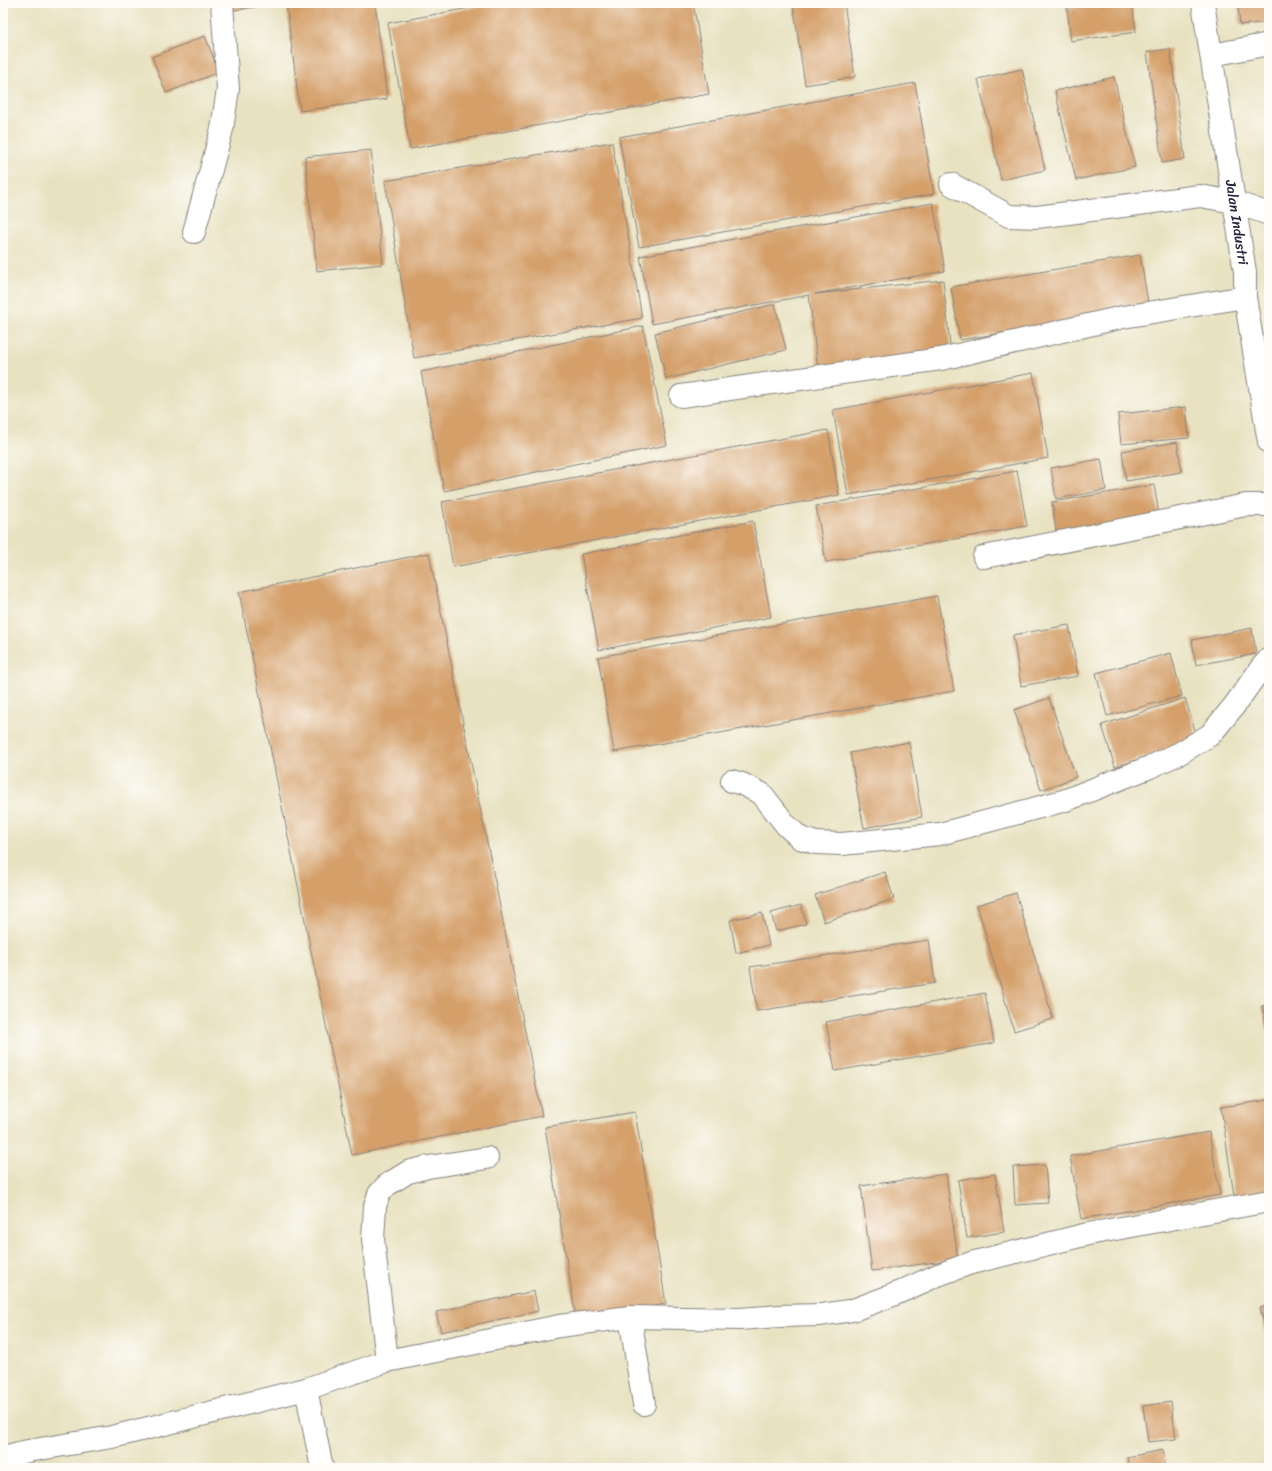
<svg xmlns="http://www.w3.org/2000/svg" width="1272" height="1471" font-family="Sriracha,sans-serif">
  <style>
    .building { fill: #d49f69 }
    .lines { fill: none; stroke-linecap: round; stroke-linejoin: round }
    .minor-casing { stroke: #85827e; stroke-width: 24 }
    .minor { stroke: #fff; stroke-width: 22 }
    .labels { text-anchor: middle; stroke-width: 4; stroke-linejoin: round; paint-order: stroke }
    .street-label { font-size: 14px; fill: #22223b; stroke: #fdfcf7 }
  </style>
  <rect width="100%" height="100%" fill="#fdfcf7"/>
  <filter id="ink" filterUnits="userSpaceOnUse"><feTurbulence type="fractalNoise" baseFrequency=".025" numOctaves="2"/><feDisplacementMap in="SourceGraphic" scale="8" xChannelSelector="R" yChannelSelector="G"/><feConvolveMatrix kernelMatrix="1 2 1 2 8 2 1 2 1" color-interpolation-filters="sRGB"/></filter>
  <filter id="wash" filterUnits="userSpaceOnUse"><feTurbulence type="fractalNoise" baseFrequency=".012" numOctaves="4" result="noise"/><feDisplacementMap in="SourceGraphic" scale="16" xChannelSelector="R" yChannelSelector="G"/><feGaussianBlur stdDeviation="0.9" result="paint"/><feColorMatrix in="noise" values="0 0 0 0 0 0 0 0 0 0 0 0 0 0 0 0 0 1.4 0 .05"/><feComposite in="paint" operator="in"/></filter>
  <g filter="url(#wash)">
    <rect width="100%" height="100%" fill="#e8e2c1"/>
    <g id="blocks">
      <path class="building" d="M226,3h52v1l-51,7z
        M286,3h89l12,96 -87,12z
        M497,3h196l16,91 -299,55 -22,-126z
        M793,3h51l11,74 -50,8z
        M1106,3h26l4,29 -65,9 -4,-33z
        M1269,4v18l-29,3 -2,-19z
        M205,36l14,36 -53,21 -14,-36z
        M1170,49l15,110 -23,4 -15,-111z
        M1022,69l23,101 -44,10 -23,-101z
        M1114,77l21,90 -59,13 -21,-89z
        M915,83l19,111 -295,53 -20,-110z
        M612,142l30,176 -228,40 -29,-177z
        M371,150l12,114 -66,7 -12,-114z
        M933,203l12,68 -130,23 128,-14 8,74 -133,15 -9,-74 -157,29 -12,-68z
        M1140,255l9,53 -189,32 -9,-53z
        M775,304l11,46 -120,29 -11,-46z
        M643,326l24,119 -223,46 -23,-119z
        M1033,373l15,85 -200,37 -15,-85z
        M1186,407l3,31 -68,6 -3,-30z
        M828,430l11,65 -386,72 -11,-65z
        M1177,442l5,30 -56,9 -4,-30z
        M1101,459l5,31 -50,9 -5,-31z
        M1017,471l10,55 -201,36 -10,-56z
        M1154,485l6,35 -103,18 -5,-36z
        M753,521l18,96 -172,33 -18,-96z
        M429,553l113,563 -190,39 -113,-563z
        M937,596l17,95 -340,61 -16,-95z
        M1069,625l9,51 -57,10 -8,-51z
        M1252,628l4,26 -60,11 -4,-25z
        M1171,653l11,43 -75,20 -11,-43z
        M1049,698l27,79 -35,13 -27,-80z
        M1185,698l13,42 -83,27 -13,-42z
        M909,742l13,75 -58,11 -14,-75z
        M885,872l9,27 -70,23 -9,-27z
        M1016,893l37,126 -39,12 -37,-126z
        M801,905l5,19 -30,7 -5,-18z
        M762,913l7,32 -33,8 -6,-33z
        M929,940l6,43 -178,28 -7,-44z
        M985,993l9,50 -159,28 -9,-49z
        M1269,1005v28h-1l-6,-27z
        M1269,1100v91l-35,5 -13,-89z
        M635,1112l31,192 -90,15 -31,-192z
        M1209,1132l11,63 -139,24 -11,-63z
        M1045,1165l3,38 -33,2 -2,-38z
        M946,1174l12,85 -86,12 -11,-85z
        M995,1174l9,58 -37,6 -9,-58z
        M1264,1251h5v26h-1z
        M534,1291l4,20 -97,21 -5,-20z
        M1269,1306v26l-3,1 -6,-25z
        M1171,1402l5,37 -28,3 -5,-36z
        M1163,1450l3,18h-37l-2,-11z"/>
    </g>
  </g>
  <g filter="url(#ink)">
    <use href="#blocks" fill-opacity="0" stroke="#85827e" stroke-width="1"/>
    <g class="lines">
      <g class="minor-casing">
        <g id="minor">
          <path id="s1" d="M1203,3l42,269v25l24,145"/>
          <path d="M1212,55l57,-11"/>
          <path d="M951,184l58,32 28,1 163,-21 34,6 35,12"/>
          <path d="M194,232l28,-103 6,-40 -6,-86"/>
          <path d="M681,396l260,-37 182,-42 122,-20"/>
          <path d="M984,557l262,-52h23"/>
          <path d="M732,781l10,3 20,10 24,31 14,13 16,5 26,1 98,-10 126,-34 84,-33 30,-14 30,-18 24,-29 27,-38 8,-9"/>
          <path d="M630,1317l14,87"/>
          <path d="M387,1361l-14,-122 2,-33 4,-12 8,-9 21,-13 20,-5 59,-9"/>
          <path d="M306,1389l16,79"/>
          <path d="M3,1457l25,-6 84,-14 194,-48 81,-28 172,-35 71,-9 110,2 39,-3 42,-1 32,-5 40,-15 45,-20 33,-12 117,-29 181,-33"/>
        </g>
      </g>
      <use href="#minor" class="minor"/>
    </g>
  </g>
  <g class="labels">
    <g class="street-label">
      <text dy="5" stroke="none"><textPath href="#s1" startOffset="222">Jalan Industri</textPath></text>
    </g>
  </g>
  <rect width="1272" height="1471" fill="none" stroke="#fdfcf7" stroke-width="16"/>
</svg>
